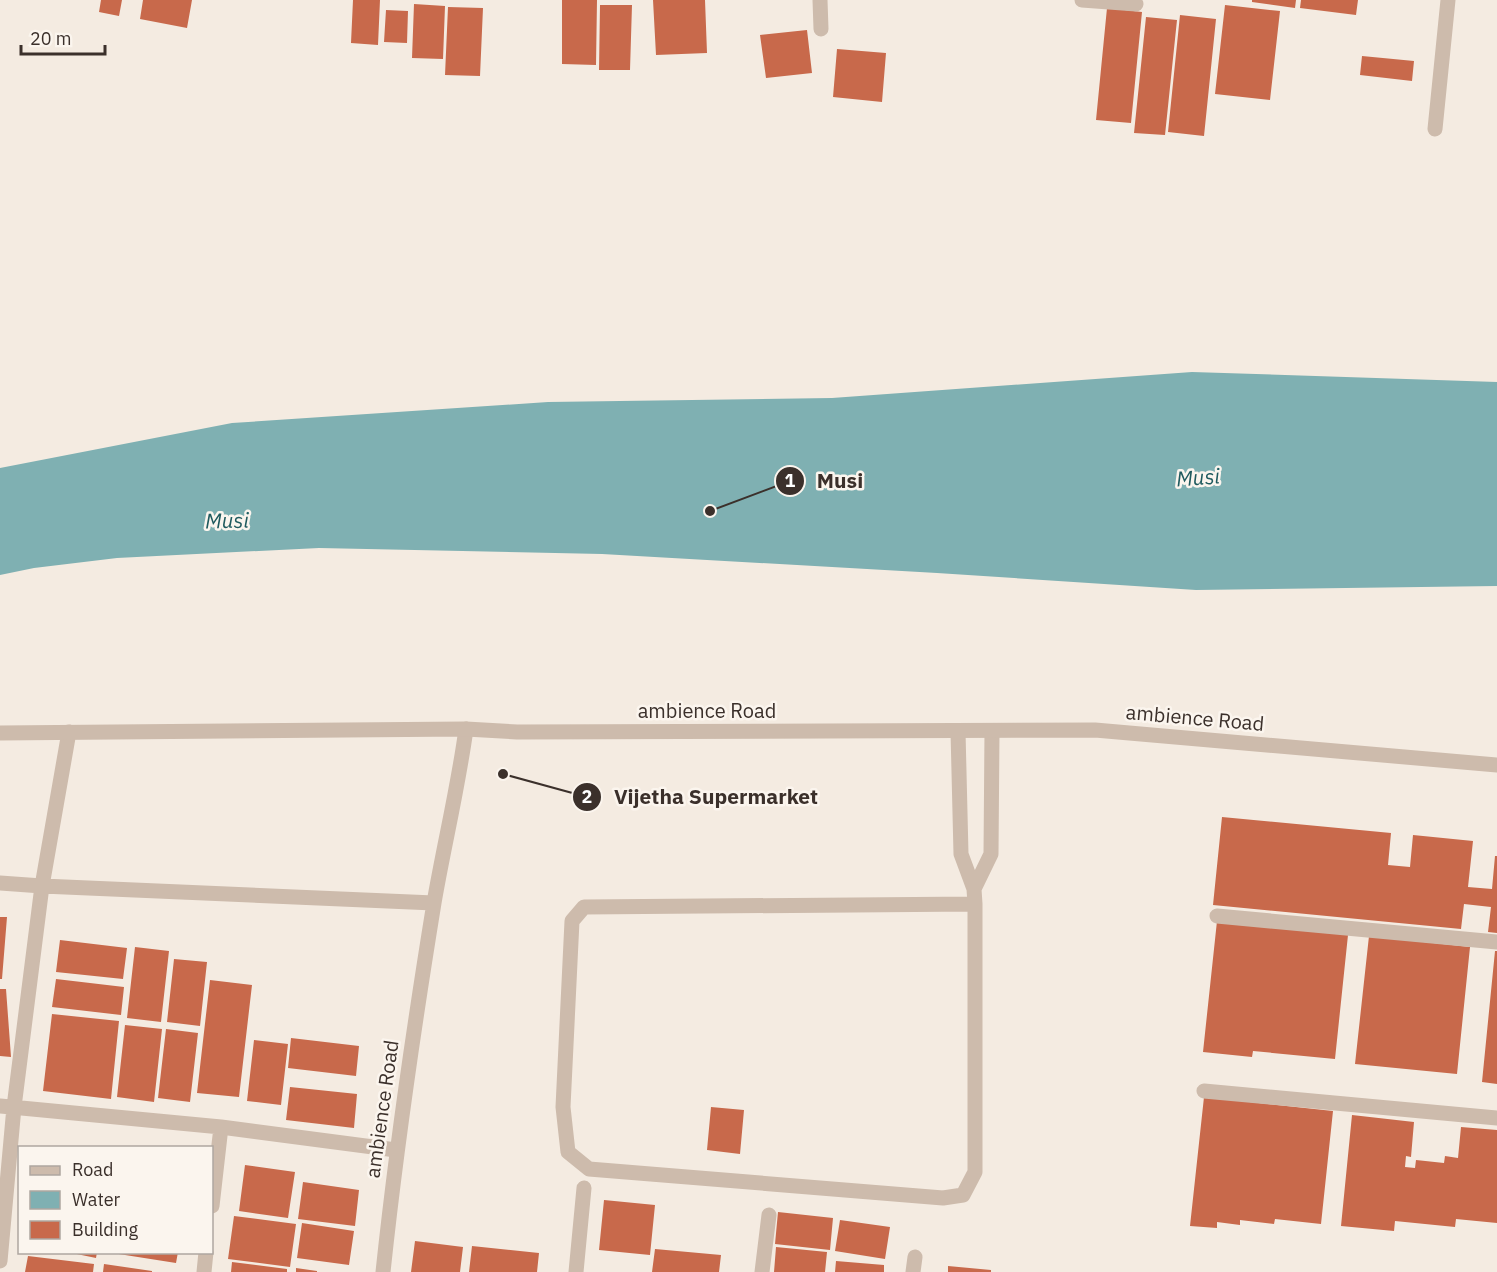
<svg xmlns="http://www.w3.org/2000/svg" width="1497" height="1272" font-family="'IBM Plex Sans',sans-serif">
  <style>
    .water { fill: #7fb0b2 }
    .building { fill: #c8694b }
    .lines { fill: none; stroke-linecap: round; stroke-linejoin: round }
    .minor { stroke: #cdbbac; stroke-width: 15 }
    .tertiary { stroke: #cdbbac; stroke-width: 15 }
    .labels { text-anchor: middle; stroke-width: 5; stroke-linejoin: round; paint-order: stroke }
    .street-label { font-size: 20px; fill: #3b302b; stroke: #fbf5ee }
    .water-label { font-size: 21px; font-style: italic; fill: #1f5a5e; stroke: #fbf5ee }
    .leader { fill: none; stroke: #3b302b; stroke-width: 2 }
    .callout-dot { fill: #3b302b; stroke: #fbf5ee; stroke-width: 2 }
    .mark-label { font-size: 18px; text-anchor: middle; font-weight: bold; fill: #fff }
    .callout-label { font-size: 21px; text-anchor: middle; font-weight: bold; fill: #3b302b; stroke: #fbf5ee; stroke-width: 5; stroke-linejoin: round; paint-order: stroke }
  </style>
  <rect width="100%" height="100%" fill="#f4ebe1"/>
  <path class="water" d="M1192,372l305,10v204l-301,4 -259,-17 -335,-19 -283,-6 -202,10 -83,10 -34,7v-107l232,-45 316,-21 284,-4z"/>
  <path class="building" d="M101,0h21l-3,16 -20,-4z
    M143,0h49l-5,28 -47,-9z
    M353,0h27l-2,45 -27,-2z
    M562,0h35l-1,65 -34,-1z
    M653,0h52l2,53 -51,2z
    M1252,0h44l-1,8 -43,-6z
    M1301,0h57l-2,15 -56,-7z
    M414,4l31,2 -2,53 -31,-1z
    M600,5h32l-2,65h-31z
    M1225,5l55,6 -10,89 -55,-6z
    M448,7l35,1 -3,68 -35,-1z
    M1107,8l35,4 -11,111 -35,-3z
    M386,10l22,1 -1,32 -23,-1z
    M1180,15l36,4 -12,117 -36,-4z
    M1146,17l31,3 -12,115 -31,-2z
    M807,30l5,43 -46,5 -6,-43z
    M837,49l49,4 -4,49 -49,-5z
    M1362,56l52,5 -2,20 -52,-6z
    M1222,817l169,16 -3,32 22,2 3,-32 60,6 -5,46 24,2 3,-33h2v77l-9,-1 3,-25 -27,-3 -3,25 -248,-24z
    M0,917h7l-5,62h-2z
    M1217,921l131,14 -13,124 -82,-8 -1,6 -49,-5z
    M1369,936l101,11 -13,127 -102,-10z
    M60,940l67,8 -4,31 -67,-7z
    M135,947l34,4 -8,71 -34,-4z
    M1495,951h2v133l-15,-2z
    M174,959l33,3 -7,64 -33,-4z
    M56,979l68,8 -3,28 -69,-8z
    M210,980l42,5 -13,112 -42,-4z
    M0,989h6l5,68 -11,-1z
    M52,1014l67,7 -8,78 -68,-8z
    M125,1025l37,4 -8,73 -37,-5z
    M166,1029l32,4 -8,69 -32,-4z
    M291,1038l68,8 -3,30 -68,-8z
    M254,1040l34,4 -7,61 -34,-4z
    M290,1087l67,7 -3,34 -68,-8z
    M1204,1097l129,14 -12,113 -46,-5 -1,5 -34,-4v5l-23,-3v6l-27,-2z
    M711,1107l33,3 -4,44 -33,-4z
    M1352,1115l62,7 -3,35 -5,-1 -1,11 10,1 1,-8 28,3 1,-7 13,2 3,-31 36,3v93l-41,-4 -1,8 -60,-6 -1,10 -53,-5z
    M245,1165l50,7 -7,46 -49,-7z
    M303,1182l56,8 -4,36 -57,-7z
    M604,1200l51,5 -5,50 -51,-5z
    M778,1212l55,6 -3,32 -55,-6z
    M234,1216l62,8 -6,43 -62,-8z
    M840,1220l50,7 -5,32 -50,-8z
    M302,1223l52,8 -5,34 -52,-7z
    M415,1241l48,6 -3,25h-49z
    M472,1246l67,7 -2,19h-68z
    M776,1247l51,5 -2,20h-51z
    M655,1249l66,6 -2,17h-67z
    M67,1252h30l-1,6z
    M106,1252h72l-2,11z
    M28,1256l66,8 -1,8h-68z
    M836,1261l48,4v7h-49z
    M232,1262l55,7v3h-56z
    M104,1264l48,7v1h-49z
    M948,1266l43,4v2h-43z
    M296,1268l21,3v1h-21z"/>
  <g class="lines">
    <path class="minor" d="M820,0l1,29
      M1082,0l54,4
      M1435,129l13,-129
      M958,731l3,123 13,35 17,-35 1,-123
      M69,732l-27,154 392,17
      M0,883l42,3 -28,221 -14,154
      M974,889l1,15v268l-12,23 -20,3 -354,-29 -21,-17 -5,-45 9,-186 12,-14 391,-3
      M1217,916l280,26
      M1204,1091l293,27
      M0,1106l221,21 175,23
      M212,1206l9,-79
      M204,1272l2,-20
      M383,1272c13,-123 31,-246 51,-369 10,-58 24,-115 32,-174
      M576,1272l8,-84
      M762,1272l7,-57
      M913,1272l2,-15"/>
    <path class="tertiary" d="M0,733l466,-4 51,3 578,-2 402,35"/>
  </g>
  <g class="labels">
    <g class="street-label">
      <text x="707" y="718">ambience Road</text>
      <text transform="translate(1195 718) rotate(5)" y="7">ambience Road</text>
      <text transform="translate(382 1109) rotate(-82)" y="7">ambience Road</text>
    </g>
    <g class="water-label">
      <text transform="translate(1198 478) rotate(-4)" y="7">Musi</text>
      <text transform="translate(227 521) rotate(-1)" y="7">Musi</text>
    </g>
  </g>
  <path class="leader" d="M710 511L790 481M503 774L587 797"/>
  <g class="callout-dot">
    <circle cx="710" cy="511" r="6"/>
    <circle cx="503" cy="774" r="6"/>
    <circle cx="790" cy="481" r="15"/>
    <circle cx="587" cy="797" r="15"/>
  </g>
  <g class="mark-label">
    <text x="790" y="487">1</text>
    <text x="587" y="803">2</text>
  </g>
  <g class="callout-label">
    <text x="840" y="488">Musi</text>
    <text x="716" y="804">Vijetha Supermarket</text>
  </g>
  <rect x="18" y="1146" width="195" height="108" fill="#fbf5ee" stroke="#aea6a0" stroke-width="1.5"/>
  <rect x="30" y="1166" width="30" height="9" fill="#cdbbac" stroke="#aea6a0" stroke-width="1.5"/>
  <text x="72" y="1176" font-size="18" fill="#3b302b">Road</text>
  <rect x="30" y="1191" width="30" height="18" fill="#7fb0b2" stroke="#aea6a0" stroke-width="1.5"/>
  <text x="72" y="1206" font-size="18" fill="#3b302b">Water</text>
  <rect x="30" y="1221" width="30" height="18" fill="#c8694b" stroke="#aea6a0" stroke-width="1.5"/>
  <text x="72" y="1236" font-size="18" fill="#3b302b">Building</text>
  <path d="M21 45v9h84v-9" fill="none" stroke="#3b302b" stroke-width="3"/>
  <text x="30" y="45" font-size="18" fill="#3b302b" stroke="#fbf5ee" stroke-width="4.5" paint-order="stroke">20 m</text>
</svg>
